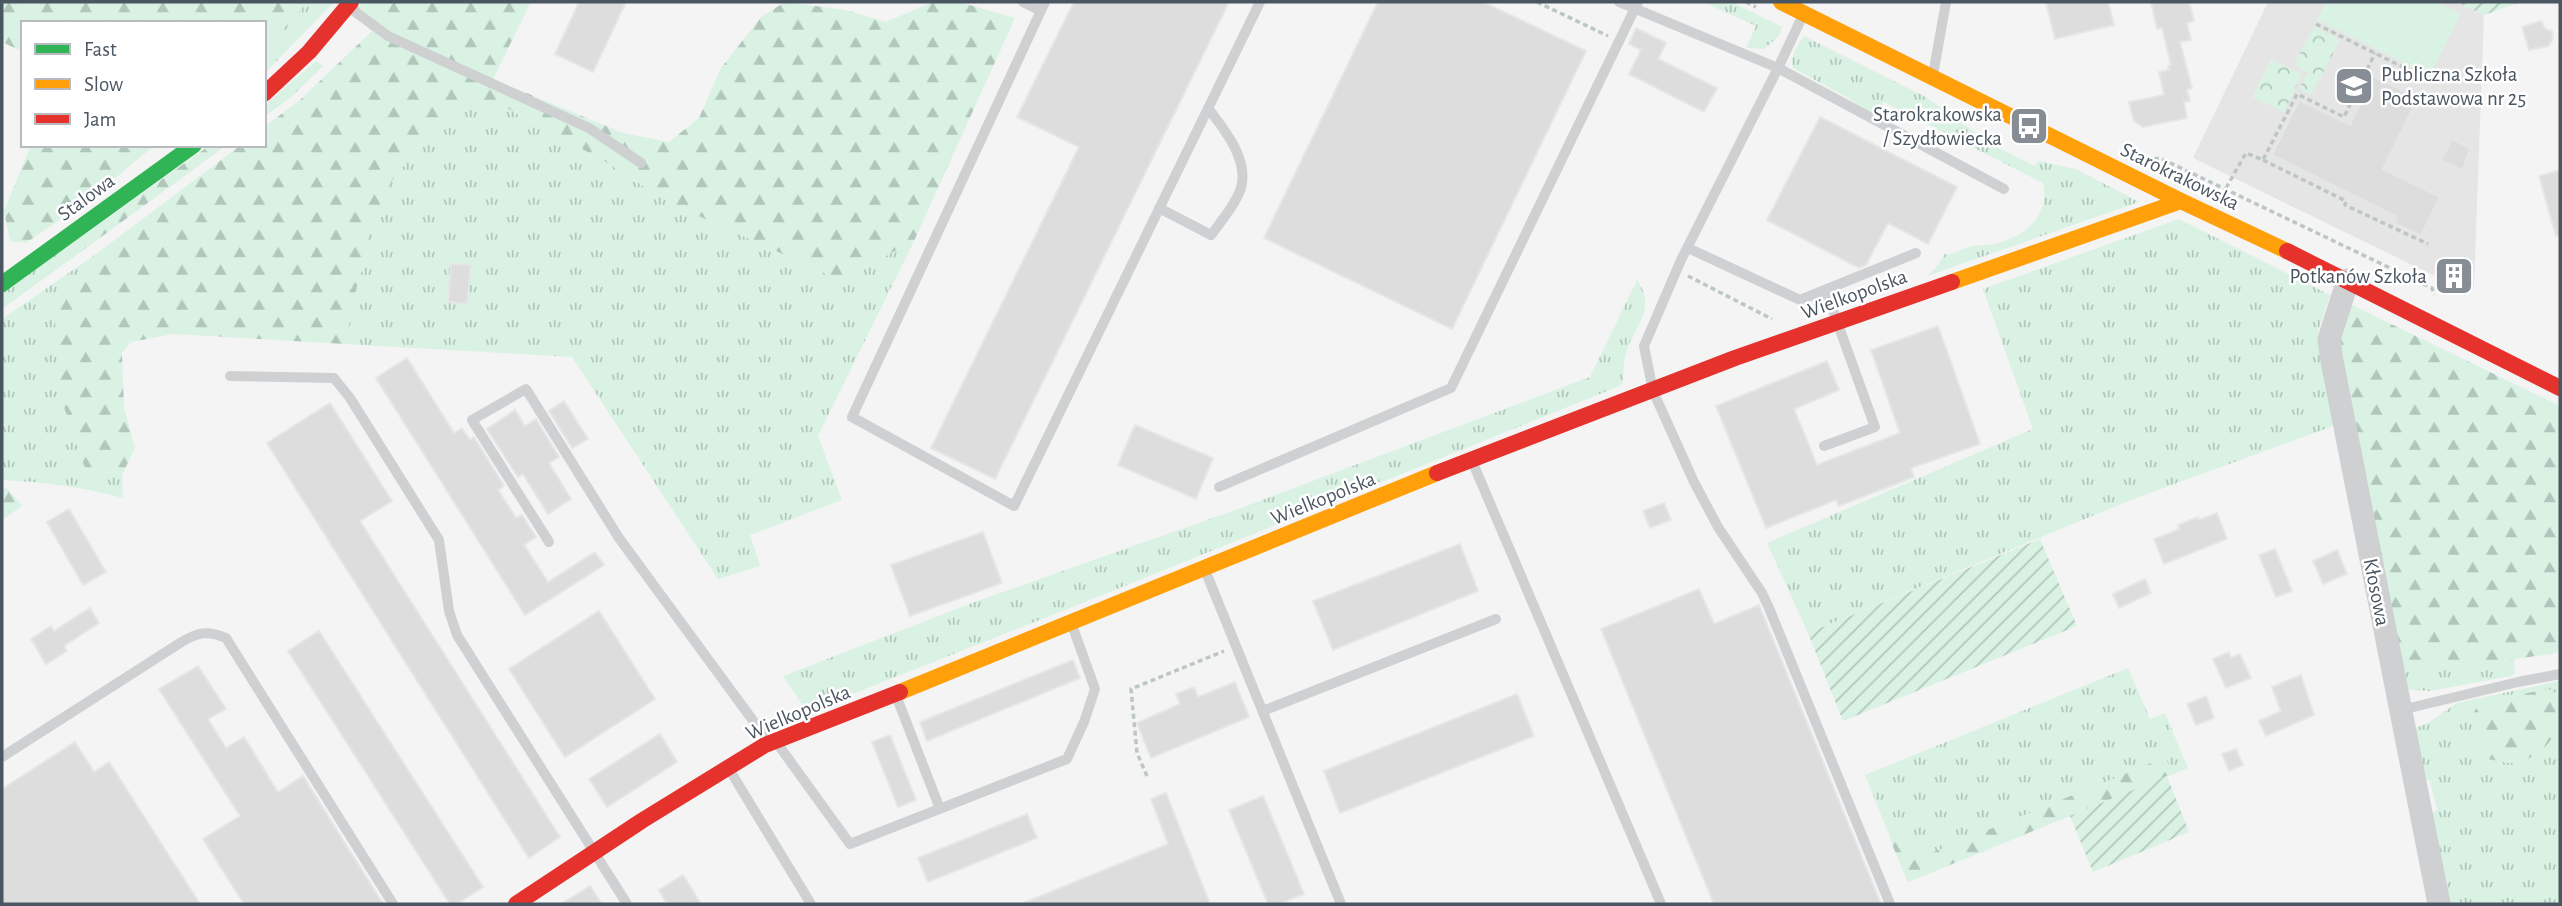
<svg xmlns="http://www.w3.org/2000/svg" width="2562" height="906" font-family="'Alegreya Sans',sans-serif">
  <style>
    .education { fill: #e6e5e6 }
    .grass { fill: url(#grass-tufts) }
    .forest { fill: url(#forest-firs) }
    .park { fill: url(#park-crowns) }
    .garden { fill: url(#garden-furrows) }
    .pitch { fill: #d9f2e3 }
    .building { fill: #ddddde; stroke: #e5e6e7; stroke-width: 2 }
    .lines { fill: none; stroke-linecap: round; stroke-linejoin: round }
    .path { stroke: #bcc7c4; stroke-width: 3.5; stroke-dasharray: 5 3.5; stroke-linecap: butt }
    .lane { stroke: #ced0d2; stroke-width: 10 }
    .street { stroke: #ced0d2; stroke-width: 23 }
    .fast { stroke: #30b455; stroke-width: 16 }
    .slow { stroke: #ff9f0a; stroke-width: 16 }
    .jam { stroke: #e5322d; stroke-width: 16 }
    .labels { text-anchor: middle; stroke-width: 5; stroke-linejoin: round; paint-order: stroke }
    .poi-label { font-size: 21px; fill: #4a5661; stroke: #fff; text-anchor: end }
    .street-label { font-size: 21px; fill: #4a5661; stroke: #fff }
  </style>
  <defs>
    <pattern id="grass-tufts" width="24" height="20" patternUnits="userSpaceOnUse" patternTransform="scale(1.75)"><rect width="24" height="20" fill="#d9f2e3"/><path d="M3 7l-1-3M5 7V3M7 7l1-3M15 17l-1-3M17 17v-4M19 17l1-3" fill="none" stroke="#b2c7bb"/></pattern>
    <pattern id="forest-firs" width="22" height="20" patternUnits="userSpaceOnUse" patternTransform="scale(1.75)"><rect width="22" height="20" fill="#d9f2e3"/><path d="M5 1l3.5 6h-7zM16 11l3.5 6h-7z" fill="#b2c7bb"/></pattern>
    <pattern id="park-crowns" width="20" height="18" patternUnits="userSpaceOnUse" patternTransform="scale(1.75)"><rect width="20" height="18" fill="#d9f2e3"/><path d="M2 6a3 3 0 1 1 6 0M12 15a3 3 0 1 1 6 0" fill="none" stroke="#b2c7bb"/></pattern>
    <pattern id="garden-furrows" width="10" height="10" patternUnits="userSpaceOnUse" patternTransform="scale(1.75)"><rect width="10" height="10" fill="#d9f2e3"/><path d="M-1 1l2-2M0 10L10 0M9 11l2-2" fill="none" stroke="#b2c7bb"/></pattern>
  </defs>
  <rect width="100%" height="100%" fill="#f4f4f4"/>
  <path class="education" d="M2268,2h188l28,13 -10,272 -6,4 -25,-11 -250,-122z"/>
  <path class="grass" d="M96,2h238l-70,72v-51h-179z
    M1703,2h29l50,25 -3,9 -15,13 -18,-1 10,-22z
    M1804,36l120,60 51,36 -1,4 61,30 3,-5 38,8 63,33 -212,74 8,-7 10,-15c9,1 12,-3 20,-6 11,-4 23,-2 34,-5 28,-8 51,-29 44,-60l-159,-81 -8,11h-6l-20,-14 -57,-31c-4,-12 5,-22 11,-32z
    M505,107l101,55 64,41 170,77 74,-39 -96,195 24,64 -92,35 10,31 -42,13 -146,-222 -227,-13 12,-58 9,-30 2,-28 22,-45 58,-75z
    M2179,219l151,76 -12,36 2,22 16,72 -200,73 -328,135 -41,-90 266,-114 -50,-140z
    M63,250l8,9 -69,50v-16z
    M96,254l-31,35 20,179 37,7 1,23c-40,-11 -79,-16 -121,-18v-161z
    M1637,280c22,32 -6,47 -12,77 -2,9 -1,19 -3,28l-552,223 -263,104 -24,-36 189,-73 269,-95 349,-131z
    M2514,659l1,15 -5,2 -80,15 -26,-2 -4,-21z
    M2128,668l22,51 15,-6 23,55 -280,114 -43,-107z
    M2559,681l1,223h-116l-17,-86 10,-8 -7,-29 -11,-5 -6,-47 15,-6 29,-20z"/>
  <path class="forest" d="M2,2h26l1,2 12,-2h267l-44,48v-27h-241v29l-21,-10z
    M362,2h169l-38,77 130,54 46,9 30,-24 22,-50 40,-51 24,-15 60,8 41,12 47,-20h26l56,16 -101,223 -74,39 -170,-77 -64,-41 -101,-55 -57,1 -58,75 -21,45 -3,28 -9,30 -12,58 -172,-10 -42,8 -9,11 2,55 11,40 -13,27 -37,-7 -27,-78 -3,-71 10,-30 31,-35 145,-109h23v-18l36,-27 72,-69 -19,-17z
    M316,61l7,5 -33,32 -26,19v-11z
    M31,145h124l-65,54 -64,44 -16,-2 -6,-30z
    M210,145h17l-156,114 -8,-9z
    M2350,304l210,102v245l-8,3 -38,5 -114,9 -63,-327z
    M7,488l15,18 -20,14v-31z
    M2549,689l11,7c0,8 2,19 -1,27 -5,21 -28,40 -49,40 -7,0 -15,-3 -22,-4 -8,-14 -15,-26 -17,-42l6,-10 18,-8z
    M2166,757l6,17 -264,108 -17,-40 13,-4 10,22z"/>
  <path class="park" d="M2314,26l26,14 -29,55 -12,-6 9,-17 -14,-7z
    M2271,59l31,16 -18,37 -32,-15z"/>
  <path class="garden" d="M2456,2h65l-37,13z
    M2040,539l37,87 -234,95 -35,-88z
    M2167,776l22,56 -96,40 -23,-56z"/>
  <path class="pitch" d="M2326,2h111l24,11 -31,63 -113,-56z"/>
  <path class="building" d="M579,2h47l-33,70 -38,-18z
    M1074,2h155l-234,477 -64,-31 148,-301 -62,-30z
    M1378,2h105l103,49 -134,278 -188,-91z
    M2046,2h62l6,23 -59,14z
    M2151,2h38l5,19 -7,2 4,17 -11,2 12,46 -5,2 3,11 -6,1 3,16 -44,9 -9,-6 -5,-19 35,-7 -5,-23 10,-2 -1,-4 3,-1 -9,-37 -5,1z
    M2541,21l4,8 7,2 1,8 -5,7 -19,4 -7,-23z
    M1636,28l30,15 -8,16 59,29 -13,24 -75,-38 12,-24 -12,-6z
    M2373,76l45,22 -35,71 57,28 -19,39 -27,-13 3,-6 -125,-62 27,-55 51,25z
    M1820,117l137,70 -29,57 -40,-21 -22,42 -7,3 -92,-48z
    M2452,139l18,9 -7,23 -22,-11z
    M2560,170v65l-4,1 -17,-60z
    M451,264l20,1 -4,39 -19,-2z
    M2450,265l14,6 -6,15 -15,-6z
    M1938,326l42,118 -69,24 3,9 -75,29 -3,-6 -70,28 -50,-122 111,-45 12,29 -45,19 23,56 83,-32 -29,-83z
    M407,358l47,75 8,-5 8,12 4,-3 30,49 -6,4 18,28 6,-3 14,22 -12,8 24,37 47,-30 9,13 -79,50 -149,-237z
    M564,401l24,38 -16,9 -23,-37z
    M330,403l62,98 -32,20 200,316 -31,21 -262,-415z
    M515,410l10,16 11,-7 23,38 -10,6 22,36 -23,15 -25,-40 -5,3 -31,-48z
    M1135,425l78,33 -17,41 -78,-34z
    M1664,503l7,17 -21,8 -7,-17z
    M69,509l37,63 -23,13 -36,-63z
    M2217,513l10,26 -63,25 -10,-25 26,-10 -2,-4 20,-8 1,3z
    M983,532l19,51 -92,33 -19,-51z
    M1460,544l18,47 -145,59 -20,-49z
    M2275,549l17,42 -16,6 -17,-42z
    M2337,550l10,24 -24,10 -10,-23z
    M2145,579l6,14 -32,15 -6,-14z
    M1699,589l15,35 45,-19 122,299h-167l-113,-275z
    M90,608l9,15 -35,23 3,5 -21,13 -15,-25 20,-13 3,5z
    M599,611l56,88 -90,58 -56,-88z
    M319,631l164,256 -26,17h-7l-162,-253z
    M2229,652l2,6 9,-4 11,24 -25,10 -13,-29z
    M1073,660l7,18 -153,63 -7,-19z
    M198,666l28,43 -18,10 18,29 18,-11 34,55 25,-16 80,128h-139l-41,-65 37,-23 -81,-127z
    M2301,675l13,40 -48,21 -7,-15 22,-10 -9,-24z
    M1235,682l14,35 -98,41 -14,-35 43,-19 -4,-10 18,-7 4,10z
    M1517,694l17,42 -194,77 -16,-42z
    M2206,696l8,22 -18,7 -9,-21z
    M660,734l17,28 -70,45 -18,-28z
    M890,735l26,65 -18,7 -26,-65z
    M75,742l19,30 15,-10 91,142h-198v-115z
    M2236,749l7,16 -14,6 -7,-17z
    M1166,793l44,111h-189l147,-60 -17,-45z
    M1263,796l41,98 -25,10h-11l-39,-94z
    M1027,814l10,24 -109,44 -10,-24z
    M683,875l18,29h-34l-8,-14z
    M590,886l12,18h-41z"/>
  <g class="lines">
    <path class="path" d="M1537,2l71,34
      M1746,2l10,5
      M2316,24l113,56
      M2154,159l6,-1 272,130 2,7
      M2263,160l83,41 -1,4 83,39
      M2226,188l20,-35 17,7 34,-66 47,23 31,-64
      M1688,276l84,43
      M1147,776l-10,-23 -6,-64 93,-38"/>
    <path class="lane" d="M1023,2l18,9
      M1045,2l-193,415 162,89 246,-504
      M1619,2l159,66 25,-53
      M350,8l38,28 201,92 52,35
      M1933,75l13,-73
      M1159,208l52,27c11,-15 24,-30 30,-47 8,-29 -17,-59 -33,-80
      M1688,248l112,52 116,-47
      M230,376l104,2 16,20 89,142 10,71 8,24 170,269
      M1824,446l51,-19 -49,-136
      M1472,461l189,443
      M1219,487l232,-99 187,-386
      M549,542l-77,-122 54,-31 93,149 149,203
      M1205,570l136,334
      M897,698l43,111
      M2401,710l117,-28 42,-8
      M1263,711l233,-92
      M777,743l73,101 217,-85 17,-37 11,-33 -23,-64
      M2,757l178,-114c18,-11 27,-13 46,-5l167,266
      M729,769l82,135
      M1890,904l-121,-296 -7,-15 -44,-66 -24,-45 -41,-91 -9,-45 37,-86 97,-192 226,121"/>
    <path class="street" d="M2348,280l-19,59 3,22 107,543"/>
    <path class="fast" d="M2,284l192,-139"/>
    <path class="slow" d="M1781,2l400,199 106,50
      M1952,282l229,-81
      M900,692l537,-219"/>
    <path class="jam" d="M264,94l45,-42 42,-50
      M2287,251l273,137
      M1437,473l298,-115 217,-76
      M516,904l127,-84 122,-75 135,-53"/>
  </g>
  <defs>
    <g id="school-square" transform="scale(2.0125)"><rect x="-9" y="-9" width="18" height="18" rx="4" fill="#868d94" stroke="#fff"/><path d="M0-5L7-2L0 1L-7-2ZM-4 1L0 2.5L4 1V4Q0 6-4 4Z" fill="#fff"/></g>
    <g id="bus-square" transform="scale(2.0125)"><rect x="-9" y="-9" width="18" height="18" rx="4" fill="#868d94" stroke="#fff"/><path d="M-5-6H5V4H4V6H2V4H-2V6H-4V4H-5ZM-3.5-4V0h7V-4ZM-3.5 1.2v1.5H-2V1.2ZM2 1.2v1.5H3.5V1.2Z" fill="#fff"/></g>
    <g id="building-square" transform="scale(2.0125)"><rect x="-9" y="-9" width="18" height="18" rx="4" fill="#868d94" stroke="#fff"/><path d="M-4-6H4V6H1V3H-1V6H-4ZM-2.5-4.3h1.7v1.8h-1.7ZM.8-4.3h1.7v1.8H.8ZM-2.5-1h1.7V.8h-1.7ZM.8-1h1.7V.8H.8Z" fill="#fff"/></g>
  </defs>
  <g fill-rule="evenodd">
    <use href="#school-square" x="2354" y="86"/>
    <use href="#bus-square" x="2029" y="126"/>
    <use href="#building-square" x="2454" y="276"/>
  </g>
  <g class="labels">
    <g class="poi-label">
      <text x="2381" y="81" text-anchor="start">Publiczna Szkoła<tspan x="2381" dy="24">Podstawowa nr 25</tspan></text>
      <text x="2002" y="121">Starokrakowska<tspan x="2002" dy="24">/ Szydłowiecka</tspan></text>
      <text x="2427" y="283">Potkanów Szkoła</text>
    </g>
    <g class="street-label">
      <text transform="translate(2180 176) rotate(26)" y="7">Starokrakowska</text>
      <text transform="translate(86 197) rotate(-36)" y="7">Stalowa</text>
      <text transform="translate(1854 294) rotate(-20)" y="7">Wielkopolska</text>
      <text transform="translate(1323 498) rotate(-22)" y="7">Wielkopolska</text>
      <text transform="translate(2377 592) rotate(79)" y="7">Kłosowa</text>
      <text transform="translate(798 712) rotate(-23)" y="7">Wielkopolska</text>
    </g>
  </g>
  <rect width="2562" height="906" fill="none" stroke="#4a5661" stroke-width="7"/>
  <rect x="21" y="21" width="245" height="126" fill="#ffffff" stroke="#b7bbc0" stroke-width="2"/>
  <rect x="35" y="44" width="35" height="10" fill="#30b455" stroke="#b7bbc0" stroke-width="2"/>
  <text x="84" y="56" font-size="21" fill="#4a5661">Fast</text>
  <rect x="35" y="79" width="35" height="10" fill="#ff9f0a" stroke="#b7bbc0" stroke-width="2"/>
  <text x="84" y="91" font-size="21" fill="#4a5661">Slow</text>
  <rect x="35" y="114" width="35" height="10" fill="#e5322d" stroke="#b7bbc0" stroke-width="2"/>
  <text x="84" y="126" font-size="21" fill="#4a5661">Jam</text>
</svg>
